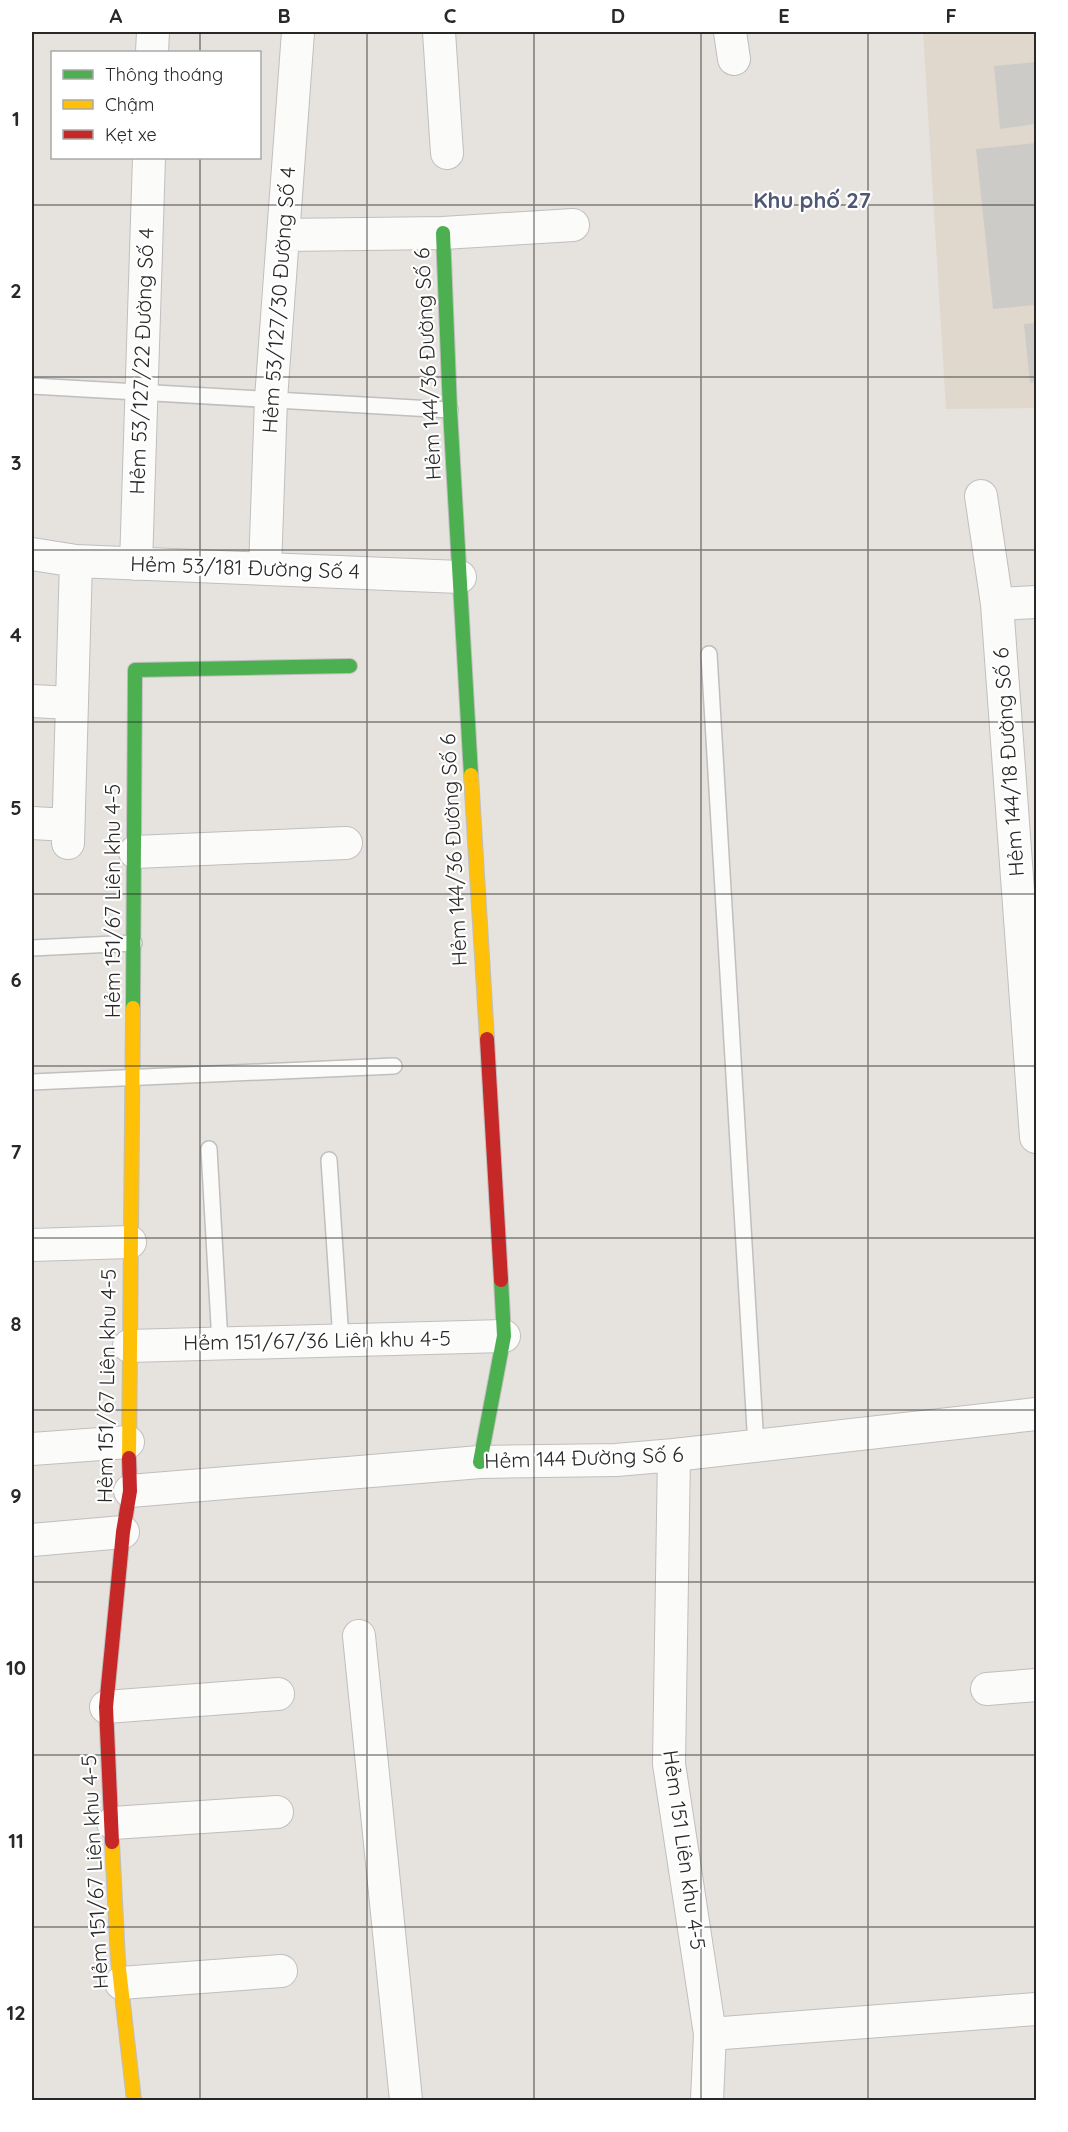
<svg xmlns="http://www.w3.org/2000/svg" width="1068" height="2132" font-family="Quicksand,sans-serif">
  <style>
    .education { fill: #e0d8cd }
    .building { fill: #cdcbc8 }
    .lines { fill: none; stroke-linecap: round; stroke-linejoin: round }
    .lane-casing { stroke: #c0bfbf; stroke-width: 18 }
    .street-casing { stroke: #c0bfbf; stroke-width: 34 }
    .fast-casing { stroke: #c0bfbf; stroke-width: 16 }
    .slow-casing { stroke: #c0bfbf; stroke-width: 16 }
    .jam-casing { stroke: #c0bfbf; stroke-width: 16 }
    .lane { stroke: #fbfbfa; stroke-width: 15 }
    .street { stroke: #fbfbfa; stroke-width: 32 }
    .fast { stroke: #4caf50; stroke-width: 14 }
    .slow { stroke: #ffc107; stroke-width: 14 }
    .jam { stroke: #c62828; stroke-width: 14 }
    .grid { fill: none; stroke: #282828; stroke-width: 1.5; stroke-opacity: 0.55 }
    .labels { text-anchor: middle; stroke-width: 4.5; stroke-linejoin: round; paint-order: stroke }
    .street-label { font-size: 21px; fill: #282828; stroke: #fff }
    .neighbourhood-label { font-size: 22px; font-weight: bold; fill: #4e5874; stroke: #fff }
    .neatline { fill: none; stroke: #282828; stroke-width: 2 }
    .grid-label { font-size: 20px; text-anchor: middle; font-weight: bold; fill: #282828 }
  </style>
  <rect width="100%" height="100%" fill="#e6e2de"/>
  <path class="education" d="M923,32h113v376l-90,1z"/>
  <path class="building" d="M1036,62v62l-36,5 -6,-63z
    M1036,143v162l-43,4 -17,-160z
    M1036,323v59l-6,1 -6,-59z"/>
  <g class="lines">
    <g class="lane-casing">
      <path id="lane" d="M32,386l418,24
        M709,654l47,792
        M32,948l102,-5
        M32,1082l362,-16
        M209,1149l11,194
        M329,1160l12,180"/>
    </g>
    <g class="street-casing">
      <path id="street" d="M439,32l8,121
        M730,32l4,27
        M152,52l1,-20
        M283,235l160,-2 130,-8
        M981,496l16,108 39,533
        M32,554l44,7 384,16
        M136,564l13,-406
        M265,569l6,-170 27,-367
        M997,604l39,-2
        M32,701l40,2
        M32,823l36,2
        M68,843l8,-282
        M135,852l211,-9
        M32,1245l98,-3
        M129,1346l375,-10
        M32,1449l96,-7
        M674,1455l-5,309 41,270 -3,66
        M130,1491l350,-29 136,-2 58,-5 362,-41
        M32,1540l91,-8
        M359,1636l47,464
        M987,1689l49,-4
        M106,1707l172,-13
        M113,1823l164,-11
        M121,1983l160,-12
        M710,2034l326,-25"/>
    </g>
    <g class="fast-casing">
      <path id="fast" d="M443,233l7,177 21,365
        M133,1008l2,-338 215,-4
        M480,1462l24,-126 -3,-56"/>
    </g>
    <g class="slow-casing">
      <path id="slow" d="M471,775l16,264
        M129,1458l4,-450
        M112,1842l6,118 16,140"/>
    </g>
    <g class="jam-casing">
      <path id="jam" d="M487,1039l14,241
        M112,1842l-6,-135 17,-175 7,-41 -1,-33"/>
    </g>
    <use href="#lane" class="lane"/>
    <use href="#street" class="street"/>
    <use href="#fast" class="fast"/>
    <use href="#slow" class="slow"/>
    <use href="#jam" class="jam"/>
  </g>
  <path class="grid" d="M200,32v20M367,32v2068M534,32v2068M701,32v2068M868,32v2068M200,158v1942M32,205h1004M32,377h1004M32,550h1004M32,722h1004M32,894h1004M32,1066h1004M32,1238h1004M32,1410h1004M32,1582h1004M32,1755h1004M32,1927h1004"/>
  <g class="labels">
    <g class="street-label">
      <text transform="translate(279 300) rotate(-86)" y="7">Hẻm 53/127/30 Đường Số 4</text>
      <text transform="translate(142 361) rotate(-88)" y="7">Hẻm 53/127/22 Đường Số 4</text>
      <text transform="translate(428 364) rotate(-93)" y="7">Hẻm 144/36 Đường Số 6</text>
      <text transform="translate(245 568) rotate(2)" y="7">Hẻm 53/181 Đường Số 4</text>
      <text transform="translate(1009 762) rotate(-94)" y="7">Hẻm 144/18 Đường Số 6</text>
      <text transform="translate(454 850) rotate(-93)" y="7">Hẻm 144/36 Đường Số 6</text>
      <text transform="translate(113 901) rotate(-90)" y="7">Hẻm 151/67 Liên khu 4-5</text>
      <text transform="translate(317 1341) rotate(-1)" y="7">Hẻm 151/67/36 Liên khu 4-5</text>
      <text transform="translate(107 1386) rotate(-89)" y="7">Hẻm 151/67 Liên khu 4-5</text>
      <text transform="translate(584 1458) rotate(-2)" y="7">Hẻm 144 Đường Số 6</text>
      <text transform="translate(684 1850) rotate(82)" y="7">Hẻm 151 Liên khu 4-5</text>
      <text transform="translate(95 1872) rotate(-93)" y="7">Hẻm 151/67 Liên khu 4-5</text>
    </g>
    <g class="neighbourhood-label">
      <text x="812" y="208">Khu phố 27</text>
    </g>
  </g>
  <rect width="1068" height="2132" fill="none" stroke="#ffffff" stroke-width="66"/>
  <rect x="51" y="51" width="210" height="108" fill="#ffffff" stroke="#a9a9a9" stroke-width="1.5"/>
  <rect x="63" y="70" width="30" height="9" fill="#4caf50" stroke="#a9a9a9" stroke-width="1.5"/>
  <text x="105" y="81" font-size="18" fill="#282828">Thông thoáng</text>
  <rect x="63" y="100" width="30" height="9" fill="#ffc107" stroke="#a9a9a9" stroke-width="1.5"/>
  <text x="105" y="111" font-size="18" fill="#282828">Chậm</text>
  <rect x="63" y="130" width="30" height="9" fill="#c62828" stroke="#a9a9a9" stroke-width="1.5"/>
  <text x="105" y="141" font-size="18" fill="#282828">Kẹt xe</text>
  <rect x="33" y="33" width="1002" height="2066" class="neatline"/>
  <g class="grid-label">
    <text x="116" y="23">A</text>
    <text x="284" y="23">B</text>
    <text x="450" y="23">C</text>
    <text x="618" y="23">D</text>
    <text x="784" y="23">E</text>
    <text x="951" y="23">F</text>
    <text x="16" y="126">1</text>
    <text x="16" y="298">2</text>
    <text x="16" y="470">3</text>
    <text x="16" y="642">4</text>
    <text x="16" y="815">5</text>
    <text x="16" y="987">6</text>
    <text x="16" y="1159">7</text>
    <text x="16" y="1331">8</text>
    <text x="16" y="1503">9</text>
    <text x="16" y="1675">10</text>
    <text x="16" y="1848">11</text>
    <text x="16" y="2020">12</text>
  </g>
</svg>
